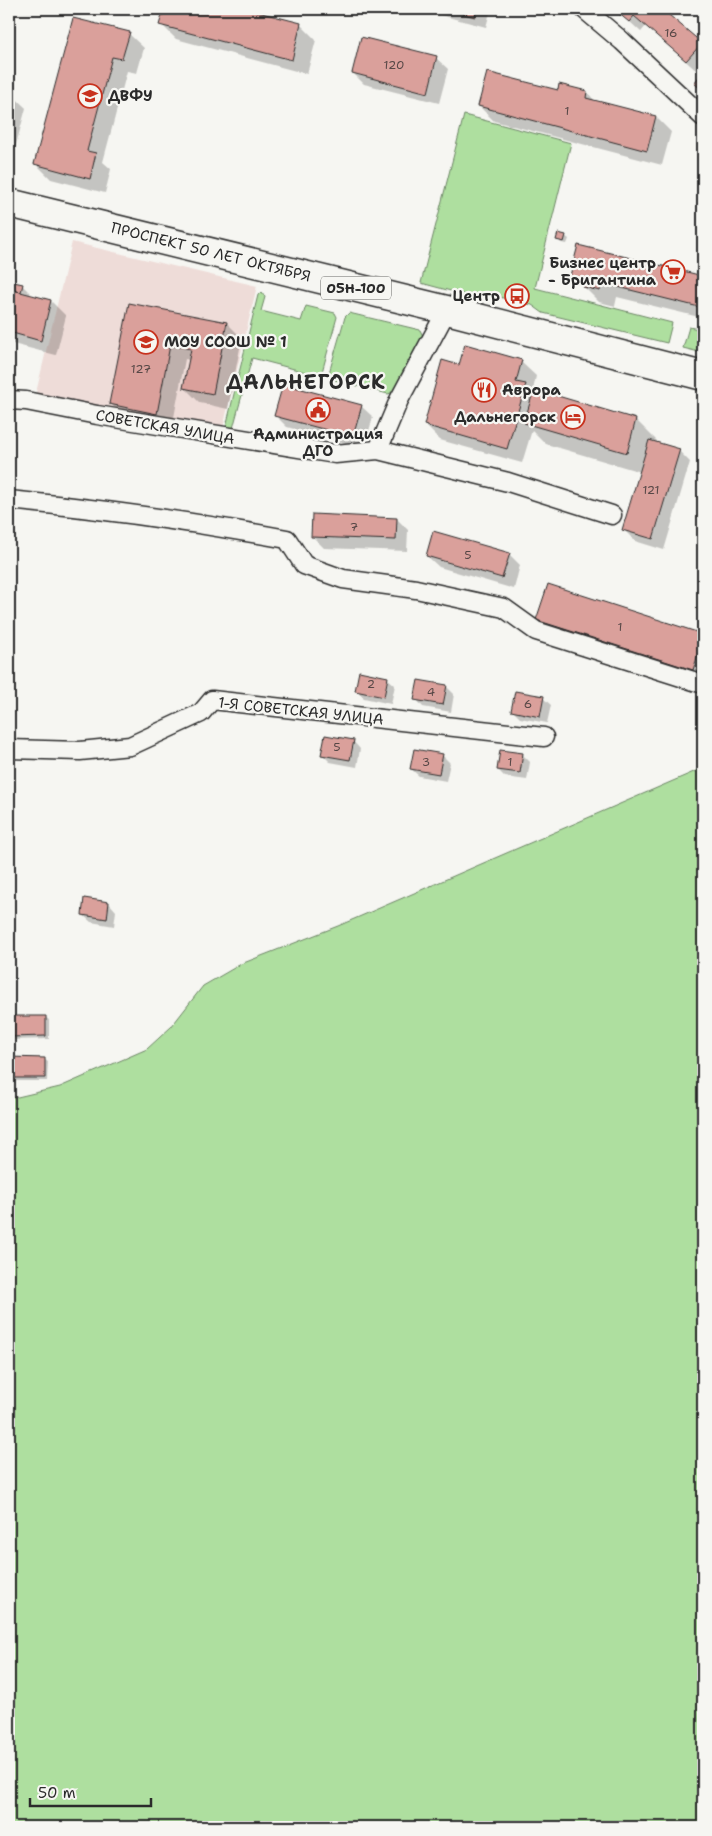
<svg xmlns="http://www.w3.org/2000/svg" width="712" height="1836" font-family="'Shantell Sans',sans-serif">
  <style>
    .built { fill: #eedcd8 }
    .green { fill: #aedf9f; stroke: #6c8565 }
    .shadow { fill: #0003 }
    .building { fill: #daa09b; stroke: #2b2b2b }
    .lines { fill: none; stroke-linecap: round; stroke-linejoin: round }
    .minor-casing { stroke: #2b2b2b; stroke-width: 21 }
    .primary-casing { stroke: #2b2b2b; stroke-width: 31 }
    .minor { stroke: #f6f6f2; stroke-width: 18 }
    .primary { stroke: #f6f6f2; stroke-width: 28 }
    .labels { text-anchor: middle; stroke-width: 4.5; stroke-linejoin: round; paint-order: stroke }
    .number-label { font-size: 12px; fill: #574847 }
    .shield { fill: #f6f6f2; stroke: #686867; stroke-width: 1 }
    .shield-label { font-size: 14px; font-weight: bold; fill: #2b2b2b }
    .poi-label { font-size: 15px; font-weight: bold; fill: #2b2b2b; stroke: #f6f6f2; text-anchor: start }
    .street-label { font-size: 15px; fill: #2b2b2b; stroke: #f6f6f2 }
    .district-label { font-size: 20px; font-weight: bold; letter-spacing: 1px; fill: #2b2b2b; stroke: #f6f6f2 }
  </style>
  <rect width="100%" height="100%" fill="#f6f6f2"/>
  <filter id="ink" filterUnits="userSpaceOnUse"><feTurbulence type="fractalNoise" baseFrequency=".02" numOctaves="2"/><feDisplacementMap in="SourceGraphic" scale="10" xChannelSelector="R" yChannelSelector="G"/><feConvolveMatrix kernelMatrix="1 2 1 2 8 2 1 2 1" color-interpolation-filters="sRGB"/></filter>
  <g filter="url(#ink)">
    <path class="built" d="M72,242l185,44 -35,146 -187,-35z"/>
    <path class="green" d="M464,115l107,28 -36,145 137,35 -5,20 -124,-30 -11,-8 -41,-10 -14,3 -56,-15z
      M261,292l4,5 -4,14 40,10 5,-15 29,7 2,4 -15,55 -5,3 -65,-17 -20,74 -7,-1 33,-136z
      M349,313l71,17 3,6 -27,55 -8,3 -57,-15 -2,-6 16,-56z
      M689,327l14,3v23l-20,-5z
      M703,768v1059h-694v-728l51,-12 87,-38 24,-22 32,-41 38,-22 97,-38z"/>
    <path class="shadow" d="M9,9h56v4l-56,-2z
      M114,9h18l-13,4z
      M165,9h76l60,16 15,15 -9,34 -131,-35 -15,-15z
      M417,9h74l-5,18z
      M621,9h39l43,38v18l-5,7 -52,-46 -5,6 -22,-20z
      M74,19l55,15 15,14 -7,25 -10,-2 -24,91 8,7 -6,24 -54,-14 -15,-15z
      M436,58l12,11 -9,34 -75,-19 -11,-11z
      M9,92l17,16 -17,62z
      M559,92h28l9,10 60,15 15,15 -9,33 -168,-44 -15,-15z
      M565,236l4,3 -2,5 -6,-1 -3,-4z
      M578,246l125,31v41l-86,-21 -2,9 -16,-4 -27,-27z
      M9,282l14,4 7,7 -1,3 22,5 15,15 -10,39 -47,-12z
      M130,304l97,19 15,15 -14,71 -28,-6 -15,-15 5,-28 -5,-1 -13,69 -46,-9 -15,-15z
      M521,362l15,14 -3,14 103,30 21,21 -1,3 23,7 11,11 -26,88 -29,-9 -11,-11 17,-58 -95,-28 -14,-14 -10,33 -82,-23 -15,-15 35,-58z
      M361,406l12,11 -9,31 -77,-21 -11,-11z
      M397,519l11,11 -1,21 -83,-3 -12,-12z
      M509,554l11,11 -6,24 -75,-22 -12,-11z
      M549,586l154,49v51l-144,-46 -21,-21z
      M387,678l8,7 -4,19 -27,-6 -8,-7z
      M446,686l8,8 -3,18 -28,-5 -7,-8z
      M543,698l8,7 -4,18 -27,-5 -7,-7z
      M353,741l7,8 -3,18 -27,-5 -8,-8z
      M522,754l8,8 -3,18 -22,-3 -7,-7z
      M442,755l8,8 -4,18 -27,-5 -8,-7z
      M9,898l3,3 -2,18h-1z
      M85,900l24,3 7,8 -2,15 -23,-4 -8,-7z
      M9,1017h36l4,3v19l-40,1z
      M9,1059h35l4,3 -1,19h-38z"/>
    <path class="building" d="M164,9h82l55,14 -9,37 -133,-35z
      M445,9h32l-2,8z
      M620,9h42l40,34 -16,18 -52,-45 -5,6 -12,-10z
      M73,18l57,14 -8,27 -10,-2 -25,94 9,2 -6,26 -56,-15z
      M361,37l76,19 -9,37 -76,-20z
      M487,72l71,18 1,-6 28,7 -1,7 70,18 -9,35 -169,-45z
      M703,72v19l-9,-8z
      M558,233l8,2 -2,7 -8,-2z
      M578,245l125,31v32l-101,-25 -2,8 -17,-4 2,-8 -15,-3z
      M9,281l14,3 -2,8 -12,-3z
      M9,289l42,11 -10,41 -32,-9z
      M129,303l98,19 -14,72 -30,-6 8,-39 -21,-4 -13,69 -48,-10z
      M465,344l57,16 -6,22 10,2 -19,65 -83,-24 18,-65 17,5z
      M283,384l79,21 -9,32 -79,-21z
      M534,389l102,30 -9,34 -103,-30z
      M649,440l31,9 -27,90 -31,-9z
      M312,514l85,4 -1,22 -85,-3z
      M433,531l77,22 -8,25 -76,-22z
      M548,584l155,50v5l-10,31 -157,-50z
      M359,671l29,6 -4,20 -29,-6z
      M418,680l29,5 -4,20 -29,-5z
      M515,691l29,5 -4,21 -29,-6z
      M325,735l29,5 -4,20 -29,-5z
      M414,749l29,5 -4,20 -29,-5z
      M500,750l23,3 -3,20 -23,-3z
      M84,898l25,4 -2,17 -25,-4z
      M9,1016h37v20l-37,1z
      M9,1057l36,1v20h-36z"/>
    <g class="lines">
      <g class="minor-casing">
        <path id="minor" d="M584,9l38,32 81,76
          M9,400l17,1 71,14 238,39 43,-4 130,32 104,33
          M378,450l21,-50 48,-90
          M9,500c93,9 185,22 278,39l17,26 39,14 73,10 88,19 32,23 167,53
          M9,749l71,2 50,-5 71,-33 11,-13 332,37"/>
      </g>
      <g class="primary-casing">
        <path id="primary" d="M9,203l438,107 256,66"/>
      </g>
      <use href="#minor" class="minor"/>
      <use href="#primary" class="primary"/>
    </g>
  </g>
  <defs>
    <g id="university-ring" transform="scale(1.25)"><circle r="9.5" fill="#f6f6f2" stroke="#c8321e" stroke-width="1.5"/><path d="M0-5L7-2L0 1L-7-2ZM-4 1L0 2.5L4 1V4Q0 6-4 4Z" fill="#c8321e"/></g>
    <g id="supermarket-ring" transform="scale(1.25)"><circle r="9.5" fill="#f6f6f2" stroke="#c8321e" stroke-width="1.5"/><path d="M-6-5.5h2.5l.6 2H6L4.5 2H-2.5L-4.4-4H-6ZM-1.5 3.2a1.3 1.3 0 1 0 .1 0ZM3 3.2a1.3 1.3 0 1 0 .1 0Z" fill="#c8321e"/></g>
    <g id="bus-ring" transform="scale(1.25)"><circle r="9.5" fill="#f6f6f2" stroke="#c8321e" stroke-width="1.5"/><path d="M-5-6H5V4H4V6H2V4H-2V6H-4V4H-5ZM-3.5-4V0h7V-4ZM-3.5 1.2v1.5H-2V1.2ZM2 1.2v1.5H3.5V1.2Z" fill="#c8321e"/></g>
    <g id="school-ring" transform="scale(1.25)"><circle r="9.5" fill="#f6f6f2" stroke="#c8321e" stroke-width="1.5"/><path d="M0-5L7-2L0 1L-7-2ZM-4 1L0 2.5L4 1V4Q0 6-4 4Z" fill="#c8321e"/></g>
    <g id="restaurant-ring" transform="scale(1.25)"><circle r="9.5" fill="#f6f6f2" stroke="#c8321e" stroke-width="1.5"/><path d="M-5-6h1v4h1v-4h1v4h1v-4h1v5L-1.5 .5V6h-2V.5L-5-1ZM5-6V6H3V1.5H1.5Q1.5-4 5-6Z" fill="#c8321e"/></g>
    <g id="civic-ring" transform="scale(1.25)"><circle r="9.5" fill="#f6f6f2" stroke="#c8321e" stroke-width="1.5"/><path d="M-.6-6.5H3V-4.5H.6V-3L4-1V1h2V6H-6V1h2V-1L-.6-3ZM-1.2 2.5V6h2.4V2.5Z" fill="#c8321e"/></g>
    <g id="hotel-ring" transform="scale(1.25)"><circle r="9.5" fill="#f6f6f2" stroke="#c8321e" stroke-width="1.5"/><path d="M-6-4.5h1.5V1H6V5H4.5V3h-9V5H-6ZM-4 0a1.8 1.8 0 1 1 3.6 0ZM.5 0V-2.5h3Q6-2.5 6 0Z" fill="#c8321e"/></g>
  </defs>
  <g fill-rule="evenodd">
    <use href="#university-ring" x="90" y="96"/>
    <use href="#supermarket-ring" x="673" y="272"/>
    <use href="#bus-ring" x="517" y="296"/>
    <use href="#school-ring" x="146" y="342"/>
    <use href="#restaurant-ring" x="484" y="390"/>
    <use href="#civic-ring" x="318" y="410"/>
    <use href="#hotel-ring" x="573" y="417"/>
  </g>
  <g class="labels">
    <g class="number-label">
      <text x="671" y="37">16</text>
      <text x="394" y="69">120</text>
      <text x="567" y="115">1</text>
      <text x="141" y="373">127</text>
      <text x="651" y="494">121</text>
      <text x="354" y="531">7</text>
      <text x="468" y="559">5</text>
      <text x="620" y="631">1</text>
      <text x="371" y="688">2</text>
      <text x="431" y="696">4</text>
      <text x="528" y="708">6</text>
      <text x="337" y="751">5</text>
      <text x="426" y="766">3</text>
      <text x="510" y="766">1</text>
    </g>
    <rect class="shield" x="321" y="276.5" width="70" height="23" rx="4"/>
    <g class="shield-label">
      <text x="356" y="293">05Н-100</text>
    </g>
    <g class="poi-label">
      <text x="108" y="101">ДВФУ</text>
      <text x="656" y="268" text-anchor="end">Бизнес центр<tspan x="656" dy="17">- Бригантина</tspan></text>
      <text x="500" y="301" text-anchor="end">Центр</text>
      <text x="164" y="347">МОУ СООШ № 1</text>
      <text x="502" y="395">Аврора</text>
      <text x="556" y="422" text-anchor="end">Дальнегорск</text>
      <text x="318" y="439" text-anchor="middle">Администрация<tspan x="318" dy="17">ДГО</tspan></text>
    </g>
    <g class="street-label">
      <text transform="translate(211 252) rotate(14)" y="5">ПРОСПЕКТ 50 ЛЕТ ОКТЯБРЯ</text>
      <text transform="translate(165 427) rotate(10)" y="5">СОВЕТСКАЯ УЛИЦА</text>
      <text transform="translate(301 711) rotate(6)" y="5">1-Я СОВЕТСКАЯ УЛИЦА</text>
    </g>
    <g class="district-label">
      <text x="306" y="389">ДАЛЬНЕГОРСК</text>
    </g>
  </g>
  <rect width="712" height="1836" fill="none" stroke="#f6f6f2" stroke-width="30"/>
  <rect x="15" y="15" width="682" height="1806" fill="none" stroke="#2b2b2b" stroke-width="2" filter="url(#ink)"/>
  <path d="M30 1798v8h121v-8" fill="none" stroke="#2b2b2b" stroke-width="2.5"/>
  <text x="38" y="1798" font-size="15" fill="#2b2b2b" stroke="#f6f6f2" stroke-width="4" paint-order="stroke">50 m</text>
</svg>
